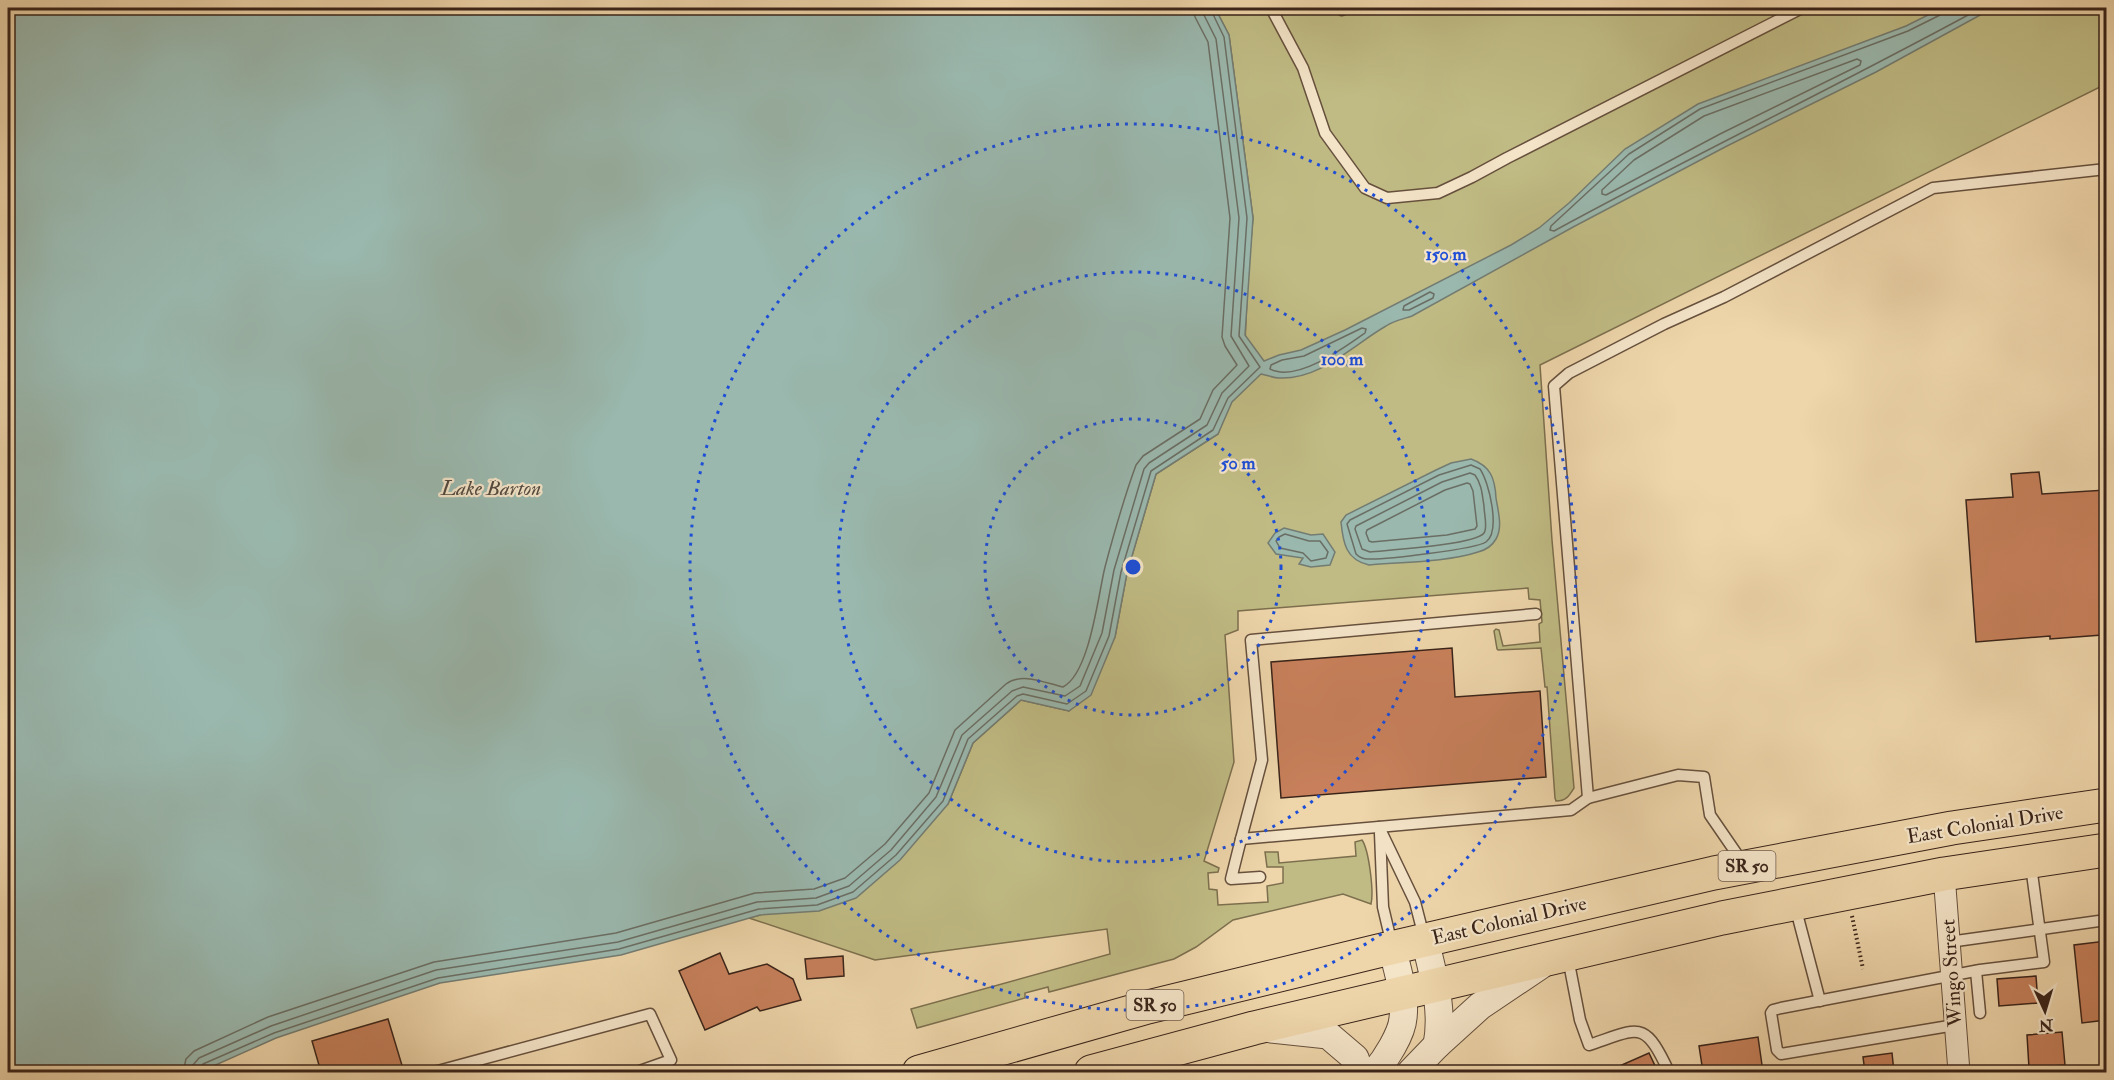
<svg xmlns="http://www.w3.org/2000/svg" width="2114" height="1080" viewBox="0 0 2114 1080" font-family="'IM FELL Double Pica',serif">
  <rect width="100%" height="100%" fill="#eed5aa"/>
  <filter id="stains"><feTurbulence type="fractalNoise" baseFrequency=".00333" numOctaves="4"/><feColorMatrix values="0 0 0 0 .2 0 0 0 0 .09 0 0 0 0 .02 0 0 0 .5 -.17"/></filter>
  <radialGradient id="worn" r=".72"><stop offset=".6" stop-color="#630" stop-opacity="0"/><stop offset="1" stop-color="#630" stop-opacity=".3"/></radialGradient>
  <!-- green -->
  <path fill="#c0bb84" stroke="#7c6f4e" stroke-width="1.5" d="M1215,8H2106V84L1540,365L1552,540L1574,788C1569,796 1566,801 1556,801L1555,798L1547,687H1545L1541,648L1498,650L1497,649L1494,631L1496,629L1499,630L1503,646L1540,642L1539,624L1542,622L1540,600L1529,599L1528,588L1238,611V630L1225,635L1234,762L1204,861L1219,868L1218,872L1208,873L1209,889L1217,890L1218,905L1268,902L1267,886L1283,883V867H1267L1265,852H1278L1279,863L1356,856L1355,842L1362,840C1369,850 1374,892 1371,904L1343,894L1233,920L1196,947L1174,959L1049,992L1048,987L1025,993V998L917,1028L911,1009L1110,954L1107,929L875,960L749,918L760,915L948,804L973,743L1021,700L1069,711L1115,637L1127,573L1156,474L1218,434L1244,366L1248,273L1253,218L1229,35Z"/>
  <!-- water -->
  <g fill="#9ab8ae" stroke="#737c72" stroke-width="1.5">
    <path d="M8,8H1215L1229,35L1253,218L1245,335L1264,361L1279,355L1301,350L1345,330L1511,245L1539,228L1569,203L1625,149L1698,104L1906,26L1942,8H1993L1876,72L1727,146L1575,226L1412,316C1403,319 1393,321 1386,326C1353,345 1320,380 1279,378C1273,378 1267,375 1261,374L1232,402L1218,434L1156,474L1127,573L1115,637L1091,695L1069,711L1021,700L973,743L948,804L900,860L856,898L819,911L760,915L621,955L440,983L276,1038L200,1072H8Z"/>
    <path d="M1471,459C1491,466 1495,479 1496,498C1498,511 1503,527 1496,539C1492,546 1486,550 1478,552C1448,562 1401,562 1369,565C1346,560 1343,543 1341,522L1346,515L1436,470L1451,463Z"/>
    <polygon points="1284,528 1311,535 1323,534 1335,552 1330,565 1311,567 1299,564 1303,558 1276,554 1268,543 1275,533"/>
  </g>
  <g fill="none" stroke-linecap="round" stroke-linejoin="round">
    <!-- shore -->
    <g stroke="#6a6e64" stroke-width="1.5">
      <path d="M1943,8L1940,15L1908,31L1700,109L1629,154L1551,226L1550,230L1554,231C1695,154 1840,85 1981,8"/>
      <polygon points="1857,59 1861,61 1860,65 1720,134 1606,195 1602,194 1602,190 1634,160 1704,116"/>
      <polygon points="1430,292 1434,294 1433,298 1409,310 1403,310 1404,306"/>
      <path d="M1362,328L1366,329L1365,333C1344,348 1296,383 1270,369L1271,365L1282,360L1304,356Z"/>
      <path d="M1471,465L1480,469C1489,482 1501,531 1486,542C1476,549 1383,560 1368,559C1363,559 1359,557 1356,554L1347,524L1350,520L1439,475Z"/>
      <path d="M1470,473L1475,475C1482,485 1482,494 1484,506C1484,514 1488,527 1484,533C1475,545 1388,550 1370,552L1362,549L1355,529L1356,526L1442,482Z"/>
      <polygon points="1467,483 1470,484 1473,491 1477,526 1475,529 1447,535 1372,542 1369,541 1366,533 1367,530 1445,490"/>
      <polygon points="1285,534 1309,541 1320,541 1328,552 1326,558 1311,561 1303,553 1280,548 1276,541 1279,537"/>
      <path d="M183,1072L186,1059L194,1051L268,1017L434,962L616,933L755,893L814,889L845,878L885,844L929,793L955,730L1006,684C1022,672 1045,683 1063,687C1090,673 1098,595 1105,567C1114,533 1124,498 1136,465L1143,456L1200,419L1213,390L1237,365L1225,346L1222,337L1230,218L1208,42L1195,17L1194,8"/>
      <polyline points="192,1072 193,1065 199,1058 271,1026 436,970 618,942 757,902 816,898 849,886 891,850 936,797 962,735 1012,691 1023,687 1065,696 1080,686 1102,633 1114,570 1144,469 1149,463 1207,425 1222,393 1249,366 1231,336 1239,218 1216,39 1204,15 1203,8"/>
      <polyline points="199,1072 200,1068 203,1064 274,1033 438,978 619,949 759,909 817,905 853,892 896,855 943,801 968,739 1017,696 1023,694 1067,704 1086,691 1109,636 1121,572 1151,471 1213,430 1228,398 1260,367 1239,336 1247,218 1224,37 1210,8"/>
    </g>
  </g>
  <!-- building -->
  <g fill="#c7805b" stroke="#392319" stroke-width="1.5">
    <polygon points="2039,472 2042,494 2106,490 2106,632 2103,633 2102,635 2050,639 2050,636 1976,642 1966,500 2013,497 2011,474"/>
    <polygon points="1452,648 1455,697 1540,691 1546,777 1281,798 1271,662"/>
    <polygon points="2106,941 2106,1020 2082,1023 2074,945"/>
    <polygon points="720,953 729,974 767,964 793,979 801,1000 760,1011 757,1007 705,1030 679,971"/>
    <polygon points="843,956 844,976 807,979 805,959"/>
    <polygon points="2036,976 2038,1003 1999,1006 1997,979"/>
    <polygon points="388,1019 404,1072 321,1072 312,1041"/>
    <polygon points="2062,1032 2065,1065 2029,1068 2027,1035"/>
    <polygon points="1758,1037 1763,1072 1703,1072 1699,1046"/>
    <polygon points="1649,1053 1658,1072 1606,1072"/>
    <polygon points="1892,1053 1894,1072 1865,1072 1863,1057"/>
  </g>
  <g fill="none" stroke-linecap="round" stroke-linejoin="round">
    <defs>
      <g id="service">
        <polyline points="1271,8 1303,68 1325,133 1365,188 1387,198 1438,193 1472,177 1507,158 1802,8"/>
        <polyline points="1342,10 1346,8"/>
        <polyline points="1536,614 1251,640 1262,760 1241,839 1571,810 1588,798 1678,775 1704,777 1710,815 1743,863"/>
        <polyline points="1588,798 1554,386 1569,373 1664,324 1724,297 1933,188 2106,169"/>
        <polyline points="1379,827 1415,902 1424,937"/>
        <polyline points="1380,833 1383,907 1392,945"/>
        <polyline points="1241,839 1231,879 1260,877"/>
        <polyline points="1795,906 1820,1001"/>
        <polyline points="1949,942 2106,920"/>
        <path d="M1568,958L1580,1020L1589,1045C1640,1028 1644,1019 1669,1072"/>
        <polyline points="1976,971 1980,1013"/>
        <polyline points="1955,1025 1781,1054 1777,1050 1771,1013 1773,1010 1781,1008 1980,970 2044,962 2031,866"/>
        <polyline points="434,1072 650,1014 671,1060 637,1072"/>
      </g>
      <polyline id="minor" points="1944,874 1959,1072"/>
      <g id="tertiary">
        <path d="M1425,940C1433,975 1444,1009 1437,1045"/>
        <polyline points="1271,1029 1328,1035 1355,1058 1360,1072"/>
        <path d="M1375,1072C1385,1060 1402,1034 1403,1018C1406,995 1397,969 1392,947"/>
        <polyline points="1411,1072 1437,1045 1480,1006 1541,965"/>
      </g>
      <g id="trunk">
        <polyline points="919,1072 1148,1007 1378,951 1714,873 1952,828 2106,805"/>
        <polyline points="1091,1072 1254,1028 1722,918 1944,874 2106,850"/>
      </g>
    </defs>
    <!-- service casing -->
    <use href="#service" stroke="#66503d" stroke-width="13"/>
    <!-- minor casing -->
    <use href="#minor" stroke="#66503d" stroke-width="23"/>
    <!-- tertiary casing -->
    <use href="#tertiary" stroke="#66503d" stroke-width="29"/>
    <!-- trunk casing -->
    <use href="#trunk" stroke="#392319" stroke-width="35"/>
    <!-- path -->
    <polyline stroke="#392319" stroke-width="4" stroke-dasharray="1.5 3" stroke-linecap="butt" points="1852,916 1863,969"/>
    <!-- service -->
    <use href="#service" stroke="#f4e4c8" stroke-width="10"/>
    <!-- minor -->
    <use href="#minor" stroke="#f4e4c8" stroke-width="21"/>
    <!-- tertiary -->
    <use href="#tertiary" stroke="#f4e4c8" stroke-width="27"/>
    <!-- trunk -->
    <use href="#trunk" stroke="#eed5aa" stroke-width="33"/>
  </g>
  <!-- distance rings -->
  <g fill="none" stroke="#1d4ed8" stroke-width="3" stroke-dasharray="3 6">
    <circle cx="1133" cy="567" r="148"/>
    <circle cx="1133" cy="567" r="295"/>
    <circle cx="1133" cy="567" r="443"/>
  </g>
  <g text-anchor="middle" stroke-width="4.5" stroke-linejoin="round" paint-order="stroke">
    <!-- shield labels -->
    <g fill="#f4e4c8" stroke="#715d4e" stroke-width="1.5">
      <rect x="1718.5" y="851" width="57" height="30" rx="4.5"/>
      <rect x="1126.5" y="990" width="57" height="30" rx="4.5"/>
    </g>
    <g font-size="18" font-weight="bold" fill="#392319">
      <text x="1747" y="872">SR 50</text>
      <text x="1155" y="1011">SR 50</text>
    </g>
    <!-- street labels -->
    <g font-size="20" fill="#392319" stroke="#f4e4c8">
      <text transform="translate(1985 824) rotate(-9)" y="7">East Colonial Drive</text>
      <text transform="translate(1509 920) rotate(-13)" y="7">East Colonial Drive</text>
      <text transform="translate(1951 973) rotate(-94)" y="7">Wingo Street</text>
    </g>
    <!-- water labels -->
    <g font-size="21" font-style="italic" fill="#51483e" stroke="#f4e4c8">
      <text x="491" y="495">Lake Barton</text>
    </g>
  </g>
  <circle cx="1133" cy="567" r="9" fill="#1d4ed8" stroke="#f4e4c8" stroke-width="3"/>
  <g font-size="18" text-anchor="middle" font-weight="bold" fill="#1d4ed8" stroke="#f4e4c8" stroke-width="4.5" stroke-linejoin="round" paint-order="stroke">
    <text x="1446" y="260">150 m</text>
    <text x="1342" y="365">100 m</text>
    <text x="1238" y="469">50 m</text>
  </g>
  <!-- margin -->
  <rect width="2114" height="1080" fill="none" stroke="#eed5aa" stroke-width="30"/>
  <rect x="9" y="9" width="2096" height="1062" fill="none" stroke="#392319" stroke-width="3"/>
  <rect x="15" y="15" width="2084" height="1050" fill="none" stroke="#392319" stroke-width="1.5"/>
  <!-- north arrow -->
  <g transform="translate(2045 1011) rotate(176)" stroke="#f4e4c8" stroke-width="4.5" paint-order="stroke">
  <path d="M0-4.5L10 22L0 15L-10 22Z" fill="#392319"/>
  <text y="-9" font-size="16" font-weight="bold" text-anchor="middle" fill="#392319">N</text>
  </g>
  <rect width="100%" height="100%" filter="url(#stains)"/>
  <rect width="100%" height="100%" fill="url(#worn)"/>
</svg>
